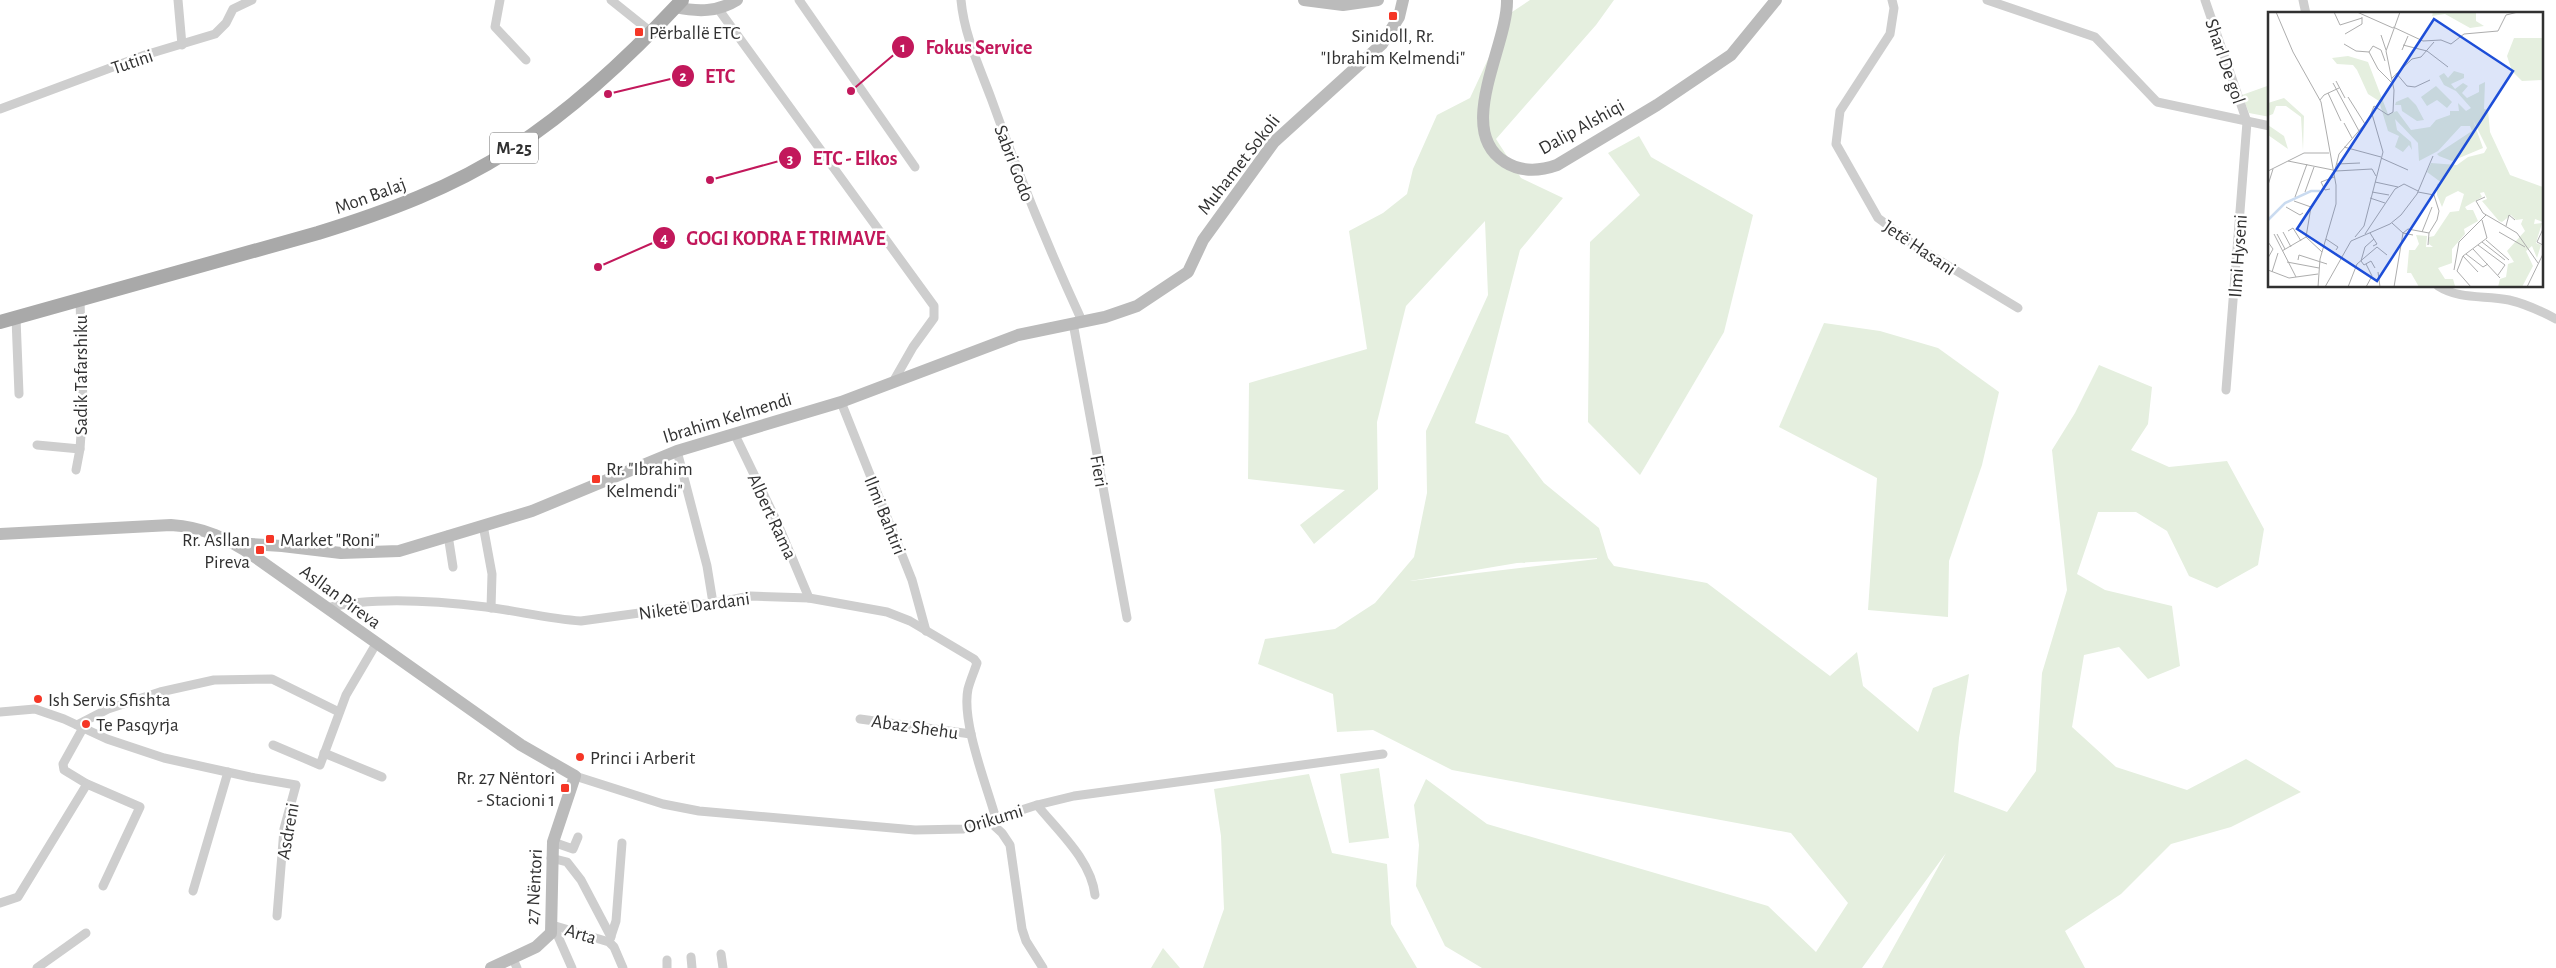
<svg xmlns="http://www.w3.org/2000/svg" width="2556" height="968" viewBox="0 0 2556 968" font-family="'Alegreya Sans',sans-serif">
  <rect width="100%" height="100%" fill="#fff"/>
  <!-- green -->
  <g fill="#e5efdf" fill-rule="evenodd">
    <path d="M1530,0H1614L1596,25L1496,139L1521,178L1563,198L1520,250L1475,423L1508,435L1544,483L1599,528L1608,558L1614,566L1707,583L1830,676L1857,652L1863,686L1918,732L1933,688L1969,674L1959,738L1954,792L2007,812L2036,771L2042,673L2067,590L2052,450L2075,413L2099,365L2152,387L2148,424L2131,450L2169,467L2227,461L2264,529L2258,565L2217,588L2189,576L2167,531L2136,512H2098L2077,574L2105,590L2172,606L2180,666L2148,679L2119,647L2084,655L2072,727L2116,767L2187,790L2246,759L2301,792L2231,827L2171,844L2121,894L2065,931L2085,968H1882L1946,853L1862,968H1482L1445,946L1416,886L1419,845L1414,805L1426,779L1487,824L1768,906L1816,952L1848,903L1791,833L1452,770L1373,730L1337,732L1333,694L1258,664L1265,639L1335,629L1375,603L1414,557L1427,493L1426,431L1488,295L1485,221L1406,306L1377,422L1378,489L1314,544L1300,525L1345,490L1248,479L1249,383L1367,349L1349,231L1383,213L1407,194L1413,169L1437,115L1470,98L1509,14ZM1597,558V559L1410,581L1517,563Z"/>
    <polygon points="2270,85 2270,117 2249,113 2242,95"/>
    <polygon points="1639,136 1651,157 1753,215 1724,332 1640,475 1588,422 1590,242 1640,195 1608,153"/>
    <polygon points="1824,323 1880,331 1938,348 1999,392 1982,465 1949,561 1948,617 1868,610 1877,478 1779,427"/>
    <polygon points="1379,768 1389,838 1349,843 1340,774"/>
    <polygon points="1309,774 1332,853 1387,864 1391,924 1417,968 1203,968 1224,909 1221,836 1214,789"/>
    <polygon points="1163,948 1180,968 1151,968"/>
  </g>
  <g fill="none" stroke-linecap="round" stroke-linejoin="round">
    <!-- street -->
    <g stroke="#cecece" stroke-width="9">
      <polyline points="178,0 182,45"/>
      <polyline points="500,0 495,27 526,60"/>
      <polyline points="611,0 651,32"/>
      <polyline points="799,0 915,167"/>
      <path d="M961,0C964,34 979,66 991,98C1018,174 1048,247 1082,321"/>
      <polyline points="1892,0 1894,8 1890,34 1840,111 1836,144 1878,218 1917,247 2018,308"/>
      <polyline points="1987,0 2095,37 2157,102 2270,126"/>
      <polyline points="2205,0 2247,122 2226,390"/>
      <polyline points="2303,0 2306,14"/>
      <polyline points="719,10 934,306 934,318 913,347 893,382"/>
      <polyline points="0,109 145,55 215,34 226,23 233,9 252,0"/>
      <path d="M2438,286C2460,300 2484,295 2509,300C2526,304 2541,311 2556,319"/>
      <polyline points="16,318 19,394"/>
      <polyline points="1073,323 1127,618"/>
      <polyline points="841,402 912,580 926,631"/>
      <polyline points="735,435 777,522 809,598"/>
      <polyline points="37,445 80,449 83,405 80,300"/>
      <polyline points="677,451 707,566 713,603"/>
      <polyline points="76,470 80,449"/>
      <polyline points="483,525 492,574 491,608"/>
      <polyline points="448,535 453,567"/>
      <path d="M327,608C374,596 437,601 486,607C518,611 549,619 581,621L720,602L750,596L809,598L887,612L910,621L974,659L977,663C974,672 970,681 968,689C961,722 987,786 996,819"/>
      <polyline points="0,712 35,709 64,719 107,739 164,758 250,777 296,785 284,829 277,916"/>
      <polyline points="860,719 971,734"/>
      <polyline points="77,725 108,709 160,692 214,680 272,679 339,712"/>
      <polyline points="83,728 63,764 64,770 87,784 140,807 103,886"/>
      <polyline points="273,745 320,765 346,695 376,644"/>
      <polyline points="324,753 382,777"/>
      <polyline points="575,776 663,804 699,811 915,830 963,829 1037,805 1074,796 1383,754"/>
      <path d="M1037,805C1059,832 1091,860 1095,895"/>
      <polyline points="990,822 1002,833 1010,845 1022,929 1026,941 1043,968"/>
      <polyline points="553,842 573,849 578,837"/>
      <polyline points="551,858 567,862 581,880 611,937"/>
      <polyline points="193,891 228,772"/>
      <polyline points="0,903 18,897 87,784"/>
      <polyline points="552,925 609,942 614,947 623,968"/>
      <polyline points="553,925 572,968"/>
      <polyline points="610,939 616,921 622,843"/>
      <polyline points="721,954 723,968"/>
      <polyline points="691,957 692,968"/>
      <polyline points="513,959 517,968"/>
      <polyline points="667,960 667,968"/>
      <polyline points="37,968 86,933"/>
    </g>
    <!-- secondary -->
    <g stroke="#bbb" stroke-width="12">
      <polyline points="1304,0 1343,5 1378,0"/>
      <path d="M1507,0C1508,45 1454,131 1505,162C1521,172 1540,171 1557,165L1657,105L1731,55L1776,0"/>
      <path d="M675,7C698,12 718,12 737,0"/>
      <path d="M0,534L171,525C203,527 229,539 255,557L521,745L575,776L553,842L551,933L536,947L491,968"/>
      <polyline points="234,543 282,546 341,553 399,551 532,511 677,451 841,402 1018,335 1105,317 1137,306 1188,272 1203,240 1274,142 1382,44 1399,17 1403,0"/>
    </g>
    <!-- primary -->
    <path stroke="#a9a9a9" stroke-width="14" d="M0,322L318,233C386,212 454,187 513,148C576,107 631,55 682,0"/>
  </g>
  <!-- markers -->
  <g fill="#f53626" stroke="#fff" stroke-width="2">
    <rect x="1388" y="11" width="10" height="10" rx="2.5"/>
    <rect x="634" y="27" width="10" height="10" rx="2.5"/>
    <rect x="591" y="474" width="10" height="10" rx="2.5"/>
    <rect x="265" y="534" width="10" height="10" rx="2.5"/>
    <rect x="255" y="545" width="10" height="10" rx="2.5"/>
    <circle cx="38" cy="699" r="5"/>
    <circle cx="86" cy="724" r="5"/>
    <circle cx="580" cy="757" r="5"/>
    <rect x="560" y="783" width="10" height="10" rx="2.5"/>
  </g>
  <g text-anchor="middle" stroke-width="5" stroke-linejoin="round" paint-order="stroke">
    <!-- shield labels -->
    <rect fill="#fff" stroke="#6f6f6f" stroke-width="1" x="490" y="132.5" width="48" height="31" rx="4"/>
    <g font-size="18" font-weight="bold" fill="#313131">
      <text x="514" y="154">M-25</text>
    </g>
    <!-- poi labels -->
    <g font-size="19" fill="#313131" stroke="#fff" text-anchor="start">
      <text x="649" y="39">Përballë ETC</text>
      <text x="1393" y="42" text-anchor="middle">Sinidoll, Rr.<tspan x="1393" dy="22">"Ibrahim Kelmendi"</tspan></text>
      <text x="606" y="475">Rr. "Ibrahim<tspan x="606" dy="22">Kelmendi"</tspan></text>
      <text x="250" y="546" text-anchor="end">Rr. Asllan<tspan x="250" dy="22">Pireva</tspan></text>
      <text x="280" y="546">Market "Roni"</text>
      <text x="48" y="706">Ish Servis Sfishta</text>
      <text x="96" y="731">Te Pasqyrja</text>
      <text x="590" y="764">Princi i Arberit</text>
      <text x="555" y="784" text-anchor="end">Rr. 27 Nëntori<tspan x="555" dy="22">- Stacioni 1</tspan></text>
    </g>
    <!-- street labels -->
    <g font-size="19" fill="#313131" stroke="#fff">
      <text transform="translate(132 61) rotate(-19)" y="7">Tutini</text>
      <text transform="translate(2226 61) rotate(71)" y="7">Sharl De gol</text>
      <text transform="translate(1581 126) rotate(-29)" y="7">Dalip Alshiqi</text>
      <text transform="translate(1015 163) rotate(69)" y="7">Sabri Godo</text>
      <text transform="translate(1238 164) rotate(-52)" y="7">Muhamet Sokoli</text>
      <text transform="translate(370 195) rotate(-20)" y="7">Mon Balaj</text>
      <text transform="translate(1920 247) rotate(34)" y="7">Jetë Hasani</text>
      <text transform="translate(2237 256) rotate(-86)" y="7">Ilmi Hyseni</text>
      <text transform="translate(80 375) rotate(-90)" y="7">Sadik Tafarshiku</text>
      <text transform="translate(727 417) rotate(-17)" y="7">Ibrahim Kelmendi</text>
      <text transform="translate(1100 471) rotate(80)" y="7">Fieri</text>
      <text transform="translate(886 515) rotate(68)" y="7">Ilmi Bahtiri</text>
      <text transform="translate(773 516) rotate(65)" y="7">Albert Rama</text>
      <text transform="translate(341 596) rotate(36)" y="7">Asllan Pireva</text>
      <text transform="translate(694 605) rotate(-8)" y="7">Niketë Dardani</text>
      <text transform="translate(915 726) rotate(8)" y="7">Abaz Shehu</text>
      <text transform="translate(993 818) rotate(-17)" y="7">Orikumi</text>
      <text transform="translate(287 831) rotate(-80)" y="7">Asdreni</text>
      <text transform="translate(533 887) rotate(-87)" y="7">27 Nëntori</text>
      <text transform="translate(581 933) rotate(17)" y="7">Arta</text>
    </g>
  </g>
  <!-- overview -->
  <g transform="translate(2268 12)">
    <rect width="275" height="275" fill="#fff"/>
    <path d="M165,0H208V9L216,14L202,16L177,2L164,4ZM246,26H275V68L254,69L244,59L239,44ZM80,44L100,50L120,102L129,99L143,118L162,115L168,108L182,103V99H191L190,91L198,99L203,96L188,79L176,73L171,64L176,61L180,66L186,59L196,62V66L183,72L187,77L195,71L200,74L194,81L199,86L211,80V73L217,70L216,97L220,98L222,120L242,163L275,175V210L267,207L266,212L274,211L268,231L273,233L269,246L264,234L258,239L265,254L254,275H230L232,267L238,265L240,252L246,250L239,239L257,219L253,212L255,207L248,208L243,203L234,210L231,209L214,189L219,187L216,180L212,181L214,185L197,195L199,198H205L210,209L196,217L197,222L184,237V251L170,256L177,267H185L187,274L192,275H151L143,261H139L141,238H147L151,232L148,223L159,224L158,235H165L161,232V225L166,224L182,200L191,199L196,182L190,179L178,185L174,195L169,183V172L174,171L159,160L163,151L189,153L200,145L216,141L219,136L205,108L215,136L184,149L171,144L169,142L204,119L202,114H193L170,139L151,149L150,131L127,107L129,118L143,130L144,138L141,133L135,140L127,135L131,124L120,119L111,89L100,82L89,58L85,53L69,52L64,46ZM168,74L184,90L179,96L169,88L159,94L153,85ZM140,85L148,93L156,108L149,109L134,99L133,93H127L128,90ZM16,86L36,104L35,139L33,105L18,94H8L5,102L0,104V91ZM0,113L16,124L20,137L0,123Z" fill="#e5efdf"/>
    <path fill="none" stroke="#cadbf0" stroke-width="2.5" d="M0,208L17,191L43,179H52"/>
    <path fill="none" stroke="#adadad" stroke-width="1" d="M8,0L25,40L53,90L68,173V192L52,247L50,275M66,0L72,13L94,6M89,0L125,16M125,15L155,29L173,28L183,32L196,22L230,19L238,3L250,0M77,22L94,12V5M113,23L118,38M76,32L88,39L101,40M135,33L159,39L180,55M134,38L140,24M117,49L113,38L105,34L101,40L110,57L123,70M128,61L139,74L147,75L162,68M123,67L144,47L153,45L166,30M68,69L77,86M65,71L91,119M60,81L73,109M80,85L97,112M52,88L56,83L71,76M76,111L84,126M76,135L113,145M113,146L140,158M20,149L65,158M69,152L92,151M0,159L36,141H61M68,159L104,157L108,164M66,162L71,142L101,107L106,94L120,103L125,100L126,78L118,39L132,0M107,170L130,175M0,173L5,157M62,177L57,178L53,170L66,165M37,180L46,155M104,180L121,183M150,180L166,183L171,199L169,208L161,221L160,233M27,185L39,152M217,185L208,189L215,201L249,221L270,251M102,186L117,191M26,189L43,195L38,225L54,240M18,195L32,203L35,201M124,211L135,221L145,223M238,214L241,203L247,208M275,217L269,230L275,233M20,219L25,216L33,229M15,220L23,235M154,220L164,195M231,220L257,235M102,221L109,232L105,234M135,221L140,217L161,221M6,222L28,265M9,222L17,237M97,222L127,177L136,172L150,179M87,225L96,214L115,140L104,102M58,227L70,235L68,238M218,228L241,248M0,230L5,237L0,246M214,230L237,248M210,233L237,253L230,263M205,237L232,266M14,239L38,225M198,242L215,255L220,252M195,244L210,260M30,248L31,243L59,252M93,249L97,235L106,227M93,249L96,253L103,249L107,256M19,250L51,256M0,258L21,266L50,262M186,258L191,230L218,203M189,259L195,244L219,226L214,208M189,259L203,275M4,260L10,241M110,260L112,275M57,275L83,229L122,212L133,203L149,182L165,144M80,275L89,252L109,235L119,243M98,275L104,264L98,252M126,275L135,221M259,275L275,242"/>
    <path fill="#1d4ed8" fill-opacity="0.15" stroke="#1d4ed8" stroke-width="2.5" d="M166,7L245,59L109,269L29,217Z"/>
    <rect width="275" height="275" fill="none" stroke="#313131" stroke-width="2.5"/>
  </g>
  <!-- callouts -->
  <path fill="none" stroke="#c2185b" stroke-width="2" d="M851 91L903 47M608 94L683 76M710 180L790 158M598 267L664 238"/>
  <g fill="#c2185b" stroke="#fff" stroke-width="2">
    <circle cx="851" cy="91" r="5"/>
    <circle cx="608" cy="94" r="5"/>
    <circle cx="710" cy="180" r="5"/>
    <circle cx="598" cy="267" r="5"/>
    <circle cx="903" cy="47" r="12"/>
    <circle cx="683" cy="76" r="12"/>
    <circle cx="790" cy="158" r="12"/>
    <circle cx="664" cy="238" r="12"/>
  </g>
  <g font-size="15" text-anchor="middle" font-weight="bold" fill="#fff">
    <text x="903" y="52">1</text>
    <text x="683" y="81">2</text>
    <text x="790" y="164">3</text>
    <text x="664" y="243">4</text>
  </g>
  <g font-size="20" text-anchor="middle" font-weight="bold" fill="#c2185b" stroke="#fff" stroke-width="5" stroke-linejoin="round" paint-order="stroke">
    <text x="979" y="54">Fokus Service</text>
    <text x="720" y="83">ETC</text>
    <text x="855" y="165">ETC - Elkos</text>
    <text x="786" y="245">GOGI KODRA E TRIMAVE</text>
  </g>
</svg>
